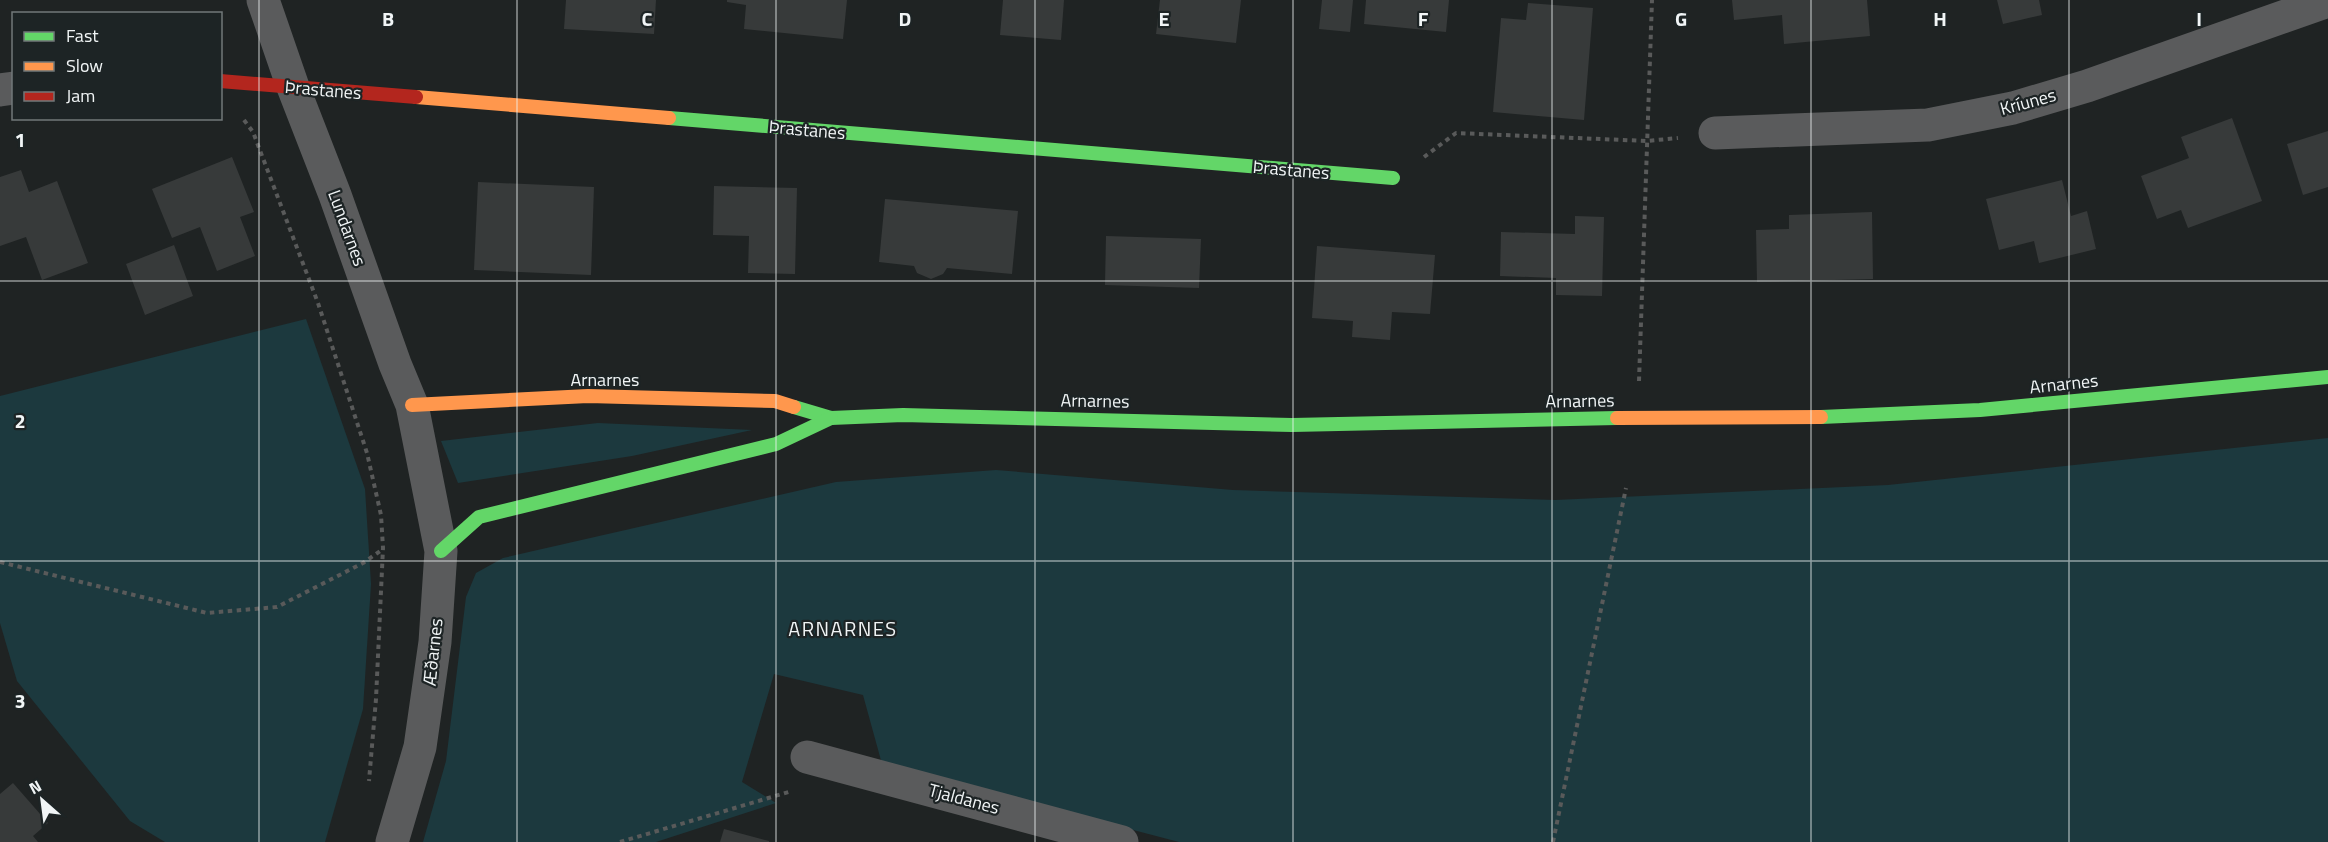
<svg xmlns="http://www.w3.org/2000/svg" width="2328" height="842" viewBox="0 0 2328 842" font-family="'Titillium Web',sans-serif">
  <rect width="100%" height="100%" fill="#1f2323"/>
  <!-- green -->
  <g fill="#1c393e">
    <polygon points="306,319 365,489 371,584 363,709 325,842 165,842 130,821 17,681 0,623 0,396"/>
    <polygon points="598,423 752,430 632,456 458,483 441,441"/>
    <polygon points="2328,438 2328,842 1179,842 882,764 863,695 774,674 742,782 776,803 656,842 423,842 446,761 466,597 476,573 503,558 836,482 996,470 1233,490 1555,500 1888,485"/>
  </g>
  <!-- building -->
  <g fill="#373a3a">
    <polygon points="566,0 656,0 654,34 564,29"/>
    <polygon points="727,0 847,0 843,39 744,29 746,5 727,2"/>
    <polygon points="1003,0 1064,0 1061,40 1000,35"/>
    <polygon points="1160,0 1241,0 1236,43 1156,34"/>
    <polygon points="1322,0 1353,0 1350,32 1319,29"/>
    <polygon points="1366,0 1449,0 1446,32 1364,24"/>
    <polygon points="1732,0 1867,0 1870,36 1784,44 1782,15 1734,20"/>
    <polygon points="1997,0 2039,0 2042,15 2003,24"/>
    <polygon points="1528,3 1593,8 1584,120 1493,112 1501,18 1526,20"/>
    <polygon points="2232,118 2262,201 2188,228 2181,210 2157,219 2141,176 2189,158 2181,137"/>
    <polygon points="2328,131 2328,187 2303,195 2287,144"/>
    <polygon points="232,157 254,212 240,217 255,256 217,271 200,227 172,238 152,189"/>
    <polygon points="21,170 29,192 57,181 88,263 42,280 26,237 0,246 0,177"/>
    <polygon points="2062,180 2071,216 2087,211 2096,249 2039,263 2034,241 1999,250 1986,199"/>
    <polygon points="478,182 594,187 591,275 474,270"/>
    <polygon points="714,186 797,188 795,274 748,273 749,236 713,235"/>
    <polygon points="885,199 1018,211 1012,274 947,268 943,274 931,279 917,273 914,266 879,262"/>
    <polygon points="1872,212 1873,279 1757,282 1756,230 1789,229 1789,215"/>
    <polygon points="1575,216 1604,217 1602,296 1556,295 1556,278 1500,276 1501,232 1575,234"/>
    <polygon points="1106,236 1201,239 1199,288 1105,285"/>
    <polygon points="174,245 193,296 145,315 126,264"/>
    <polygon points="1317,246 1435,255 1430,314 1392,312 1390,340 1352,337 1353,321 1312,318"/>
    <polygon points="13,783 48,823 33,836 38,842 0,842 0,794"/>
    <polygon points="724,829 769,841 769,842 720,842"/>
  </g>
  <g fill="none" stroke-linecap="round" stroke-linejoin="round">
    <!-- path -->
    <g stroke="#595a5a" stroke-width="4" stroke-dasharray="4.5 4.5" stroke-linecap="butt">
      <polyline points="244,120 253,132 318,303 367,453 381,515 383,548 376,699 369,781"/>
      <polyline points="1424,157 1456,133 1647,141 1678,138"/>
      <polyline points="1639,381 1652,0"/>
      <polyline points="0,562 207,613 277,607 363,563 383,549"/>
      <polyline points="620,842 792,791"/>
      <polyline points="1553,842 1626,488"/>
    </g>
    <!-- street -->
    <g stroke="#5a5b5c" stroke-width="33">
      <polyline points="263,0 293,87 335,195 395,364 412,405 441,551 435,642 420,747 392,842"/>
      <polyline points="0,90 14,88"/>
      <polyline points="1715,133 1928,125 2013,108 2087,86 2328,1"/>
      <polyline points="807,757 1122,842"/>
    </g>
    <!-- fast -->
    <g stroke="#63d668" stroke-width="14">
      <polyline points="669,118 1393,178"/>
      <polyline points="794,407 831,418 903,415 1292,425 1617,418"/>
      <polyline points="1821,417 1980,410 2328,377"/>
      <polyline points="441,551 479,517 776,444 831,418"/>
    </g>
    <!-- slow -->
    <g stroke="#ff974d" stroke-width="14">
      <polyline points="416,97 669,118"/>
      <polyline points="412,405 588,396 775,401 794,407"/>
      <polyline points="1617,418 1821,417"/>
    </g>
    <!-- jam -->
    <polyline stroke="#b3261e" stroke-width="14" points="220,81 416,97"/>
  </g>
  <!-- grid -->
  <path fill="none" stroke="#f1f5f6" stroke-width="1.5" stroke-opacity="0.55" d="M259,0V842M517,0V842M776,0V842M1035,0V842M1293,0V842M1552,0V842M1811,0V842M2069,0V842M0,281H2328M0,561H2328"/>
  <g text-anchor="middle" stroke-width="4.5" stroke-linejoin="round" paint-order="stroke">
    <!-- street labels -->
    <g font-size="18" fill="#f1f5f6" stroke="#1d2425">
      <text transform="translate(323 90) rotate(5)" y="6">Þrastanes</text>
      <text transform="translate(2028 102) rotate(-15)" y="6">Kríunes</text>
      <text transform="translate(807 130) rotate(5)" y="6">Þrastanes</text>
      <text transform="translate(1291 170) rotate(5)" y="6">Þrastanes</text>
      <text transform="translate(347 228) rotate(70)" y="6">Lundarnes</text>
      <text x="605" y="386">Arnarnes</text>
      <text transform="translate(2064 384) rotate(-6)" y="6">Arnarnes</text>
      <text transform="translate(1095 401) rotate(1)" y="6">Arnarnes</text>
      <text transform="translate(1580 401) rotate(-1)" y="6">Arnarnes</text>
      <text transform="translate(433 652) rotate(-84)" y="6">Æðarnes</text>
      <text transform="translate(964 799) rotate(15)" y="6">Tjaldanes</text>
    </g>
    <!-- neighbourhood labels -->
    <g font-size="20" letter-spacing="1.5" fill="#f1f5f6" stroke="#1d2425">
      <text x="843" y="636">ARNARNES</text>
    </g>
  </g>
  <g font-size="20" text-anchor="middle" font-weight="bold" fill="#f1f5f6" stroke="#1d2425" stroke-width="4.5" stroke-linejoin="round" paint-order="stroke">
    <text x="388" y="26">B</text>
    <text x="647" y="26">C</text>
    <text x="905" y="26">D</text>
    <text x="1164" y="26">E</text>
    <text x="1423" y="26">F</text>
    <text x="1681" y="26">G</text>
    <text x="1940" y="26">H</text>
    <text x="2199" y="26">I</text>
    <text x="20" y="147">1</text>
    <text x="20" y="428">2</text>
    <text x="20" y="708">3</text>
  </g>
  <!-- legend -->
  <rect x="12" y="12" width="210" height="108" fill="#1d2425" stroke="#727879" stroke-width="1.5"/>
  <rect x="24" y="32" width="30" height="9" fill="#63d668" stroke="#727879" stroke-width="1.5"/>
  <text x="66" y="42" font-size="18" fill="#f1f5f6">Fast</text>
  <rect x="24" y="62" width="30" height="9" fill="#ff974d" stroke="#727879" stroke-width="1.5"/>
  <text x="66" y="72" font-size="18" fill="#f1f5f6">Slow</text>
  <rect x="24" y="92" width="30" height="9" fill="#b3261e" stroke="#727879" stroke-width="1.5"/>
  <text x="66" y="102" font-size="18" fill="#f1f5f6">Jam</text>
  <!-- north arrow -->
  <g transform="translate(42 800) rotate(332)" stroke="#1d2425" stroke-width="4.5" paint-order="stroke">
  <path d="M0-4.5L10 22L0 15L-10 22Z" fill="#f1f5f6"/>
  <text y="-9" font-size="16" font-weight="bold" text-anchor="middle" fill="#f1f5f6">N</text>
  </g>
</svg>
